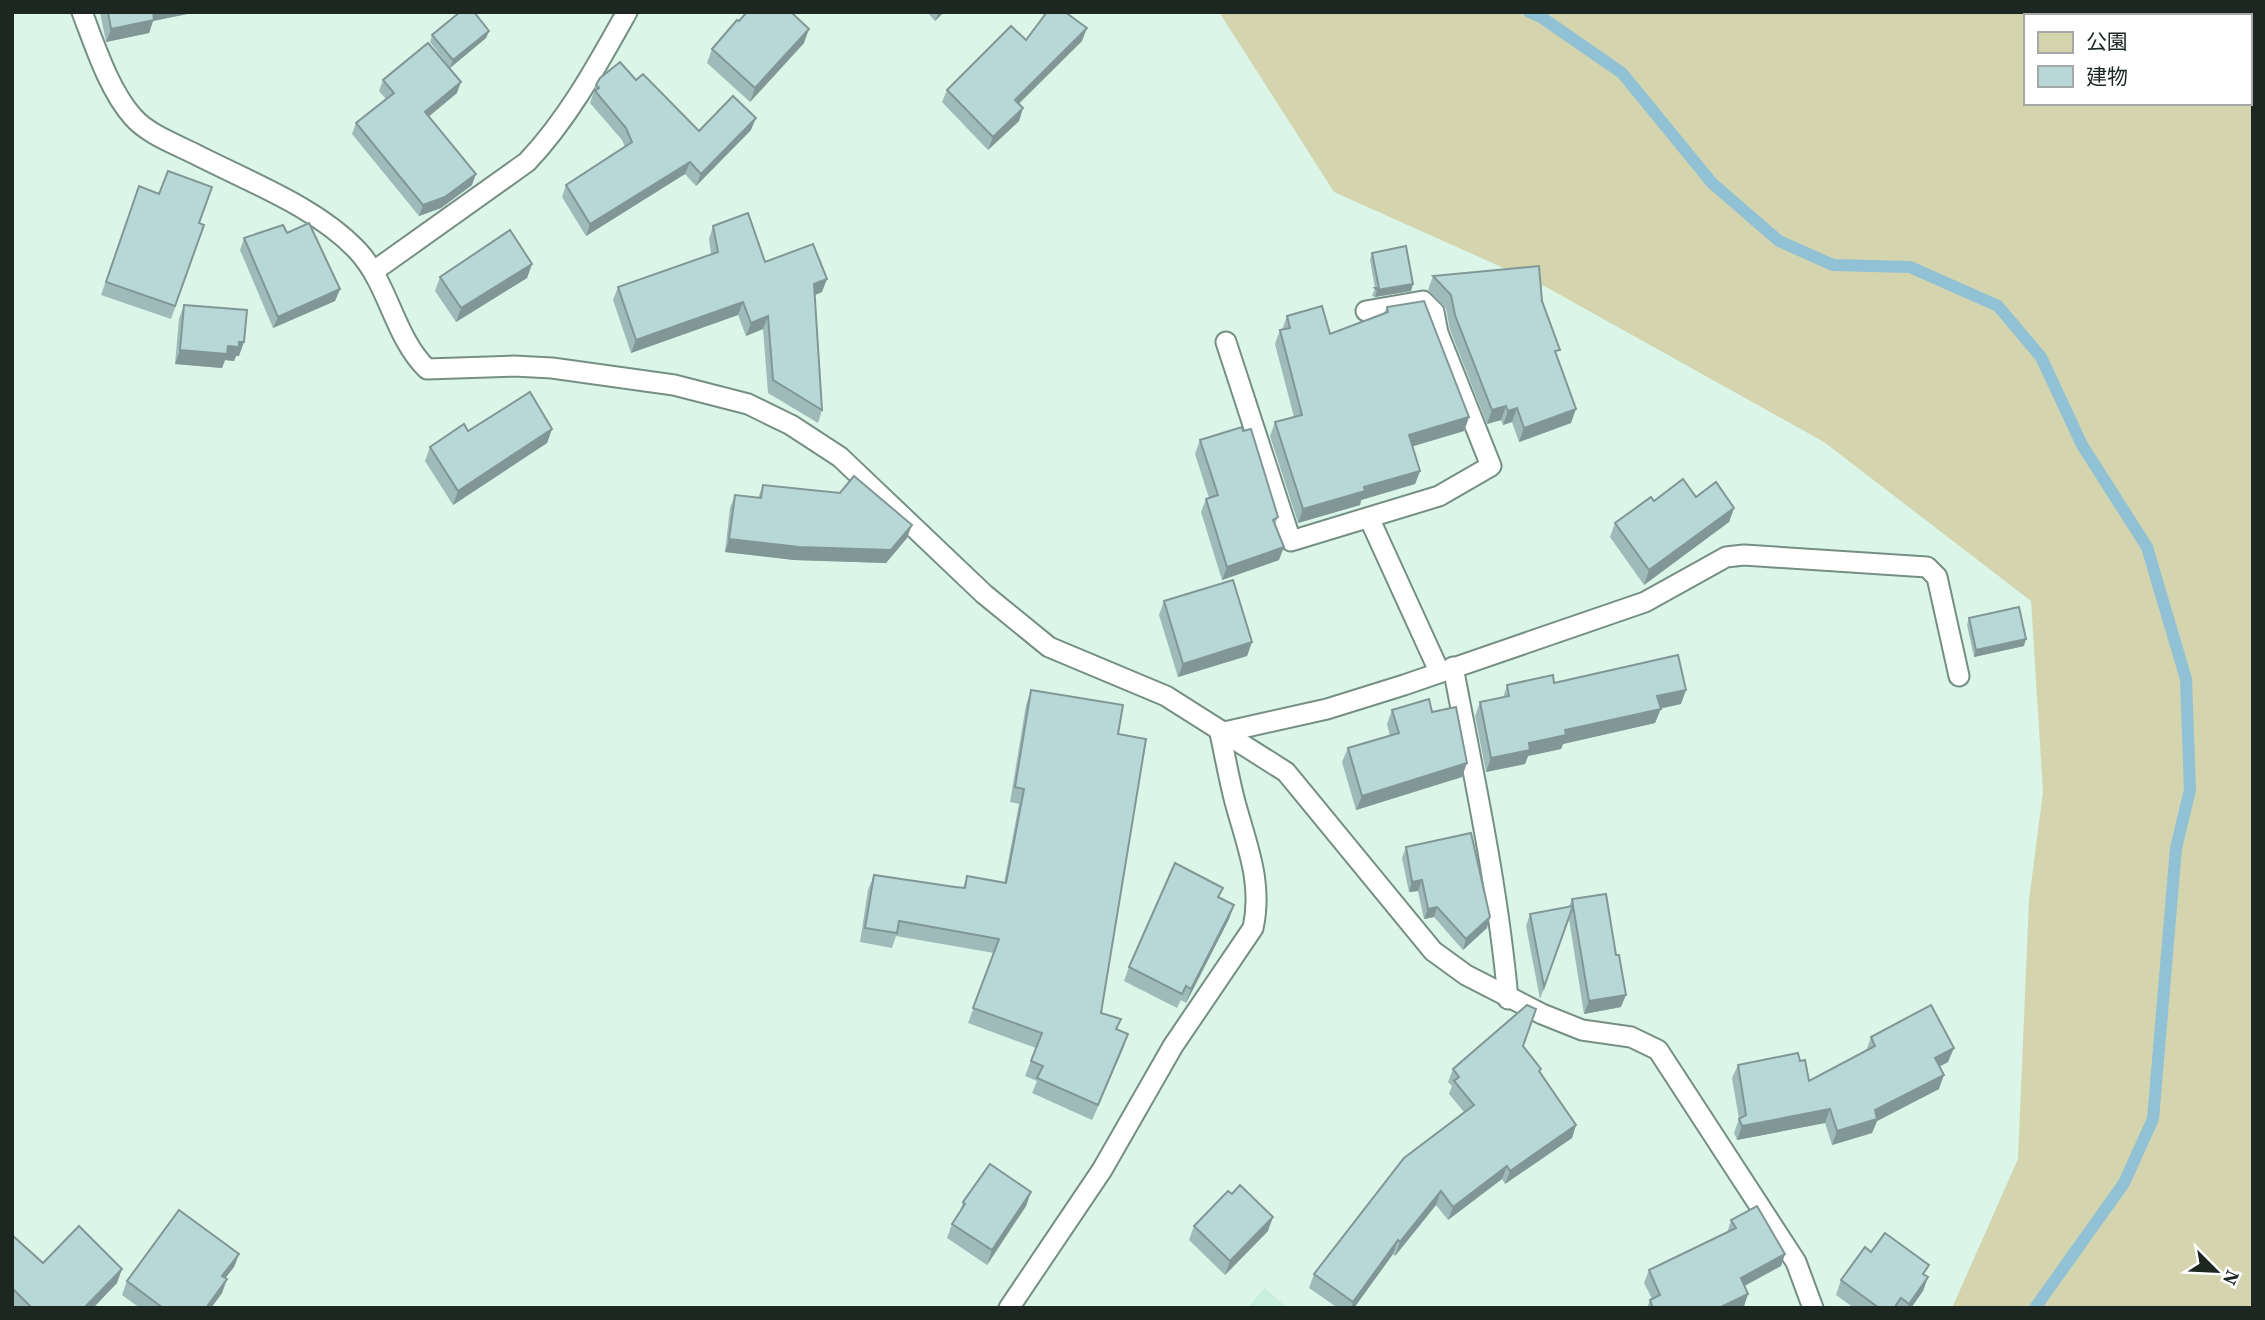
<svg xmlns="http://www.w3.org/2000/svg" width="2265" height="1320" viewBox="0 0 2265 1320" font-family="'Source Serif 4','Noto Sans JP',serif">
  <rect width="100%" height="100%" fill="#dbf6e9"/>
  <!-- built -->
  <polygon fill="#caeedd" points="1265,1288 1287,1308 1247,1308"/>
  <!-- green -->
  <path fill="#d4d4af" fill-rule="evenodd" d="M1219,12H2253V1308H1952L2018,1159L2029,900L2043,792L2031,601L1824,442L1546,287L1334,192ZM2025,16H2249V103H2025Z"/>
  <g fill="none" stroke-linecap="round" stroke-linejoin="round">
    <!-- stream -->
    <polyline stroke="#90c1d5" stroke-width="12" points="1529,12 1541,17 1622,73 1712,183 1779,241 1833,265 1910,267 1998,306 2041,357 2082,445 2147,547 2186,679 2190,790 2176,848 2153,1119 2124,1183 2035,1308"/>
    <defs>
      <g id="lane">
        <path d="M82,12C95,46 109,90 133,117C148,134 173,143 193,153C247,181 315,206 357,250C389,284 394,337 427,369L514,366L552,368L674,385L748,404L791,425L840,457L984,594L1049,647L1166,696L1286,772L1433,951L1466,975L1542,1014L1582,1030L1631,1037L1658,1050L1796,1262L1813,1308"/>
        <path d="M374,271L527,162C568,119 598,64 627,12"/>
        <polyline points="1226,342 1291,541 1439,496 1491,466 1438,333 1434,312 1423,301 1366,311"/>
        <polyline points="1370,520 1439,671"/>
        <path d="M1453,667C1474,777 1498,887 1508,999"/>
        <polyline points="1220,733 1327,709 1404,685 1645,602 1726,557 1744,555 1927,567 1937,577 1959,676"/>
        <path d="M1009,1308L1102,1170L1173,1046L1253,928C1263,883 1247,846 1235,802C1229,779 1225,756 1220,733"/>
      </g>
    </defs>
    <!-- lane casing -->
    <use href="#lane" stroke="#768f84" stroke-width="23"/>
    <!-- lane -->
    <use href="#lane" stroke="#fff" stroke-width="19"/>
  </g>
  <!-- wall -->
  <g fill="#9ebab9">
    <polygon points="100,12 197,12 153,21 149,33 106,42"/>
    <polygon points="927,12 944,12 935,21"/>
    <polygon points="739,21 804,43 750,102 707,63 712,49"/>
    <polygon points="489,31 486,38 450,68 430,42 432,35"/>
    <polygon points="1026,40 1082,41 1019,104 1023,108 1019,121 988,150 942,102 947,90"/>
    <polygon points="383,80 457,93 428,117 472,185 441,208 419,216 352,134 356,123 386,99 379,91"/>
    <polygon points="636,80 699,131 751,130 696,186 685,174 586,236 562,197 566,185 625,147 622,140 590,103 596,85"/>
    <polygon points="139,186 199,223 204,225 171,319 101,295"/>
    <polygon points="713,226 765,262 822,292 815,295 822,410 818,423 768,393 763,329 746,336 738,315 631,353 613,300 618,287 711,254 709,239"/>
    <polygon points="244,238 340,289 335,301 273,328 240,250"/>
    <polygon points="1372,253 1413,284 1411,291 1375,297 1372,296 1375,288 1370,260"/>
    <polygon points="532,264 527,278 456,322 435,291 440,277"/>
    <polygon points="1433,276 1542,301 1557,358 1571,423 1519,442 1512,422 1503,425 1501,420 1487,424 1450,330 1446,309 1428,290"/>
    <polygon points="184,305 239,356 236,356 234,361 225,360 222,368 175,364 179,319"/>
    <polygon points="1387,307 1469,417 1464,431 1412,446 1420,471 1415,484 1361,500 1360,505 1298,523 1270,436 1275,422 1294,417 1275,344 1280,330 1282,330 1287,316 1330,334 1384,313"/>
    <polygon points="552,429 547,443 453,505 425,461 430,447 468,431"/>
    <polygon points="1200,440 1278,517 1275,524 1279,560 1222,580 1201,512 1206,499 1209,498 1195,454"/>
    <polygon points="763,485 907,538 886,563 794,560 725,552 730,508 735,495 758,498"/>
    <polygon points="1696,497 1734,508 1729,522 1644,585 1610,537 1615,523 1654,501"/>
    <polygon points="1164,601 1252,642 1247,656 1178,677 1159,615"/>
    <polygon points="1969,618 2024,646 1974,657 1967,625"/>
    <polygon points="1554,683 1681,704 1660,709 1655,723 1563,744 1561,749 1528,756 1525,764 1486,772 1475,716 1480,702 1503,698 1507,685"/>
    <polygon points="1031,690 1118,734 1101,1013 1117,1029 1128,1034 1092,1120 1032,1093 1037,1081 1025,1076 1036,1048 968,1023 994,953 896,936 892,948 860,942 868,890 874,875 955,887 963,888 967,876 1004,883 1019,804 1010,802 1026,705"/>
    <polygon points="1392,710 1432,712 1462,777 1356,810 1342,762 1348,748 1390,736 1387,724"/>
    <polygon points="1406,847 1487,928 1463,950 1434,917 1424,919 1418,891 1409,892 1402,858"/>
    <polygon points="1220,898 1234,905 1229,919 1186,1003 1181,1000 1177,1008 1124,981 1129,967"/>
    <polygon points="1572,899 1621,1007 1584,1014 1569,919 1540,999 1526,926 1530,914 1569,907"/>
    <polygon points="1871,1037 1948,1062 1939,1067 1939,1089 1877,1121 1872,1133 1832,1145 1825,1123 1737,1140 1734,1133 1739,1119 1732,1078 1738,1065 1800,1061 1809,1081 1866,1051"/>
    <polygon points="1523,1046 1576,1125 1572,1138 1505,1184 1502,1179 1448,1220 1436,1205 1395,1256 1393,1254 1354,1308 1338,1308 1309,1288 1314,1274 1464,1112 1449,1094 1452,1086 1448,1082 1453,1069"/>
    <polygon points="1031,1192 1026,1206 987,1265 947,1238 952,1224 959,1214 963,1202"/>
    <polygon points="1731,1220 1785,1254 1781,1266 1745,1286 1748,1294 1744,1306 1741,1308 1647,1308 1650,1300 1652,1299 1644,1283 1649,1270 1727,1233"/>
    <polygon points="1194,1226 1268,1231 1225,1275 1189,1240"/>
    <polygon points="12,1235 43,1263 117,1283 93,1308 13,1308 12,1307"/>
    <polygon points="1871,1252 1928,1277 1923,1291 1911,1308 1854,1308 1836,1295 1841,1280"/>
    <polygon points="239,1254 234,1267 225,1278 227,1279 222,1293 211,1308 140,1308 122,1295 127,1281"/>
  </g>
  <!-- shaded-wall -->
  <g fill="#819796">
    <polygon points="151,12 197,12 153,21 149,33 106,42 111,29"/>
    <polygon points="939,12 944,12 935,21 938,14"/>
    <polygon points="1087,28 1082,41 1010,112 1015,100"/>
    <polygon points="809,29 804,43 750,102 755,88"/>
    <polygon points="489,31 486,38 450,68 453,60"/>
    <polygon points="461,82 457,93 421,123 425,112"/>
    <polygon points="1023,108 1019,121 988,150 993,137"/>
    <polygon points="756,118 751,130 696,186 701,174"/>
    <polygon points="690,162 685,174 586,236 590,224"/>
    <polygon points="476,174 472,185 441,208 419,216 423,205"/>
    <polygon points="532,264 527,278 456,322 461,308"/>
    <polygon points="827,279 822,292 810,297 814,284"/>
    <polygon points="1413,284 1411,291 1375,297 1377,290"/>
    <polygon points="340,289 335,301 273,328 278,317"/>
    <polygon points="743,302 738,315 631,353 636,340"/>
    <polygon points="768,316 763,329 746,336 751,323"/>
    <polygon points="239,342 244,342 239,356 236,356 234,361 225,360 222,368 175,364 180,350 228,346"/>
    <polygon points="1506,406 1501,420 1487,424 1492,410"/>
    <polygon points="1517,408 1512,422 1503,425 1508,411"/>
    <polygon points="1576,409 1571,423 1519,442 1524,428"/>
    <polygon points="1469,417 1464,431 1404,449 1409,435"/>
    <polygon points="552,429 547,443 453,505 458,491"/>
    <polygon points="1420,471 1415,484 1361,500 1360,505 1298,523 1303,509 1364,487"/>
    <polygon points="1734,508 1729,522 1644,585 1649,570"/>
    <polygon points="912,525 907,538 886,563 794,560 725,552 729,539"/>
    <polygon points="1284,547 1279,560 1222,580 1227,567"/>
    <polygon points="2026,639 2024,646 1974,657 1976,650"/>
    <polygon points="1252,642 1247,656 1178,677 1183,664"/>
    <polygon points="1686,690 1681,704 1652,710 1657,696"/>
    <polygon points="1661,709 1655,723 1563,744 1561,749 1528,756 1525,764 1486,772 1491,758 1529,743 1565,730"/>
    <polygon points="1467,763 1462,777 1356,810 1362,796"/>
    <polygon points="1422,880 1418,891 1409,892 1412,882"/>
    <polygon points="1234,905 1229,919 1186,1003 1191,989"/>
    <polygon points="1437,907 1434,917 1424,919 1428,909"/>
    <polygon points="1490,917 1487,928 1463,950 1466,939"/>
    <polygon points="1626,995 1621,1007 1584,1014 1589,1001"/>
    <polygon points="1128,1034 1123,1049 1092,1120 1098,1105"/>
    <polygon points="1954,1048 1948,1062 1930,1071 1935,1058"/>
    <polygon points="1944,1075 1939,1089 1877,1121 1872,1133 1832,1145 1837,1131"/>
    <polygon points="1830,1109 1825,1123 1737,1140 1742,1126"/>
    <polygon points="1576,1125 1572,1138 1505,1184 1510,1171"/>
    <polygon points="1507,1166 1502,1179 1448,1220 1453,1207"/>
    <polygon points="1441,1191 1436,1205 1395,1256 1400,1242"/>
    <polygon points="1031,1192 1026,1206 987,1265 992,1250"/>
    <polygon points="1273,1217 1268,1231 1225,1275 1230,1261"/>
    <polygon points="1398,1240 1393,1254 1354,1308 1351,1308 1353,1302"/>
    <polygon points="239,1254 234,1267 217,1289 222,1276"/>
    <polygon points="1785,1254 1781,1266 1736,1290 1741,1278"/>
    <polygon points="122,1269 117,1283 93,1308 84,1308"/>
    <polygon points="1928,1277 1923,1291 1911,1308 1908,1308 1909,1304"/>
    <polygon points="227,1279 222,1293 211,1308 206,1308"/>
    <polygon points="1748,1294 1744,1306 1741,1308 1719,1308"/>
  </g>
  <!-- building -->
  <g fill="#b8d8d7" stroke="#819796" stroke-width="2">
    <polygon points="108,12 153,12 154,20 111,29"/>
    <polygon points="460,12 474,12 489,31 453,60 432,35"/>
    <polygon points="747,12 791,12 809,29 755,88 712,49 737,20 739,21"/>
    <polygon points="1047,12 1065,12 1087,28 1015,100 1023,108 993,137 947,90 1011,26 1026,40"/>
    <polygon points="428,43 461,82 425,112 476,174 445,197 423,205 356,123 394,93 383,80"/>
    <polygon points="620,62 636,80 643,74 699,131 733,96 756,118 701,174 690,162 590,224 566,185 632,142 626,128 595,91 599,88 596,85 600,78"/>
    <polygon points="168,171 212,187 199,223 204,225 175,306 106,282 139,186 159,194"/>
    <polygon points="748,213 765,262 813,244 827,279 814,284 822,410 773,380 768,316 751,323 743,302 636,340 618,287 718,252 713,226"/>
    <polygon points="309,223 340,289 278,317 244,238 283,225 287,233"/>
    <polygon points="510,230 532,264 461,308 440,277"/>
    <polygon points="1406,246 1413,284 1377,290 1375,288 1379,288 1372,253"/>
    <polygon points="1539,266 1542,301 1560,350 1555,351 1576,409 1524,428 1517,408 1508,411 1506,406 1492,410 1455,315 1451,295 1433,276"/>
    <polygon points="1424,301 1469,417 1409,435 1420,471 1364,487 1365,491 1303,509 1275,422 1302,415 1280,330 1290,328 1287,316 1322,306 1330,334 1388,312 1387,307"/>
    <polygon points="184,305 247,310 244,342 239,342 239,347 228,346 227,354 180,350"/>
    <polygon points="530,392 552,429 458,491 430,447 464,424 468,431"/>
    <polygon points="1242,427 1243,431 1251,429 1278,517 1273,520 1284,547 1227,567 1206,499 1218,495 1200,440"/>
    <polygon points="854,476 912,525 891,550 799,547 729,539 735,495 761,498 763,485 840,493"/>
    <polygon points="1683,479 1696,497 1716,482 1734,508 1649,570 1615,523 1651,497 1654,501"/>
    <polygon points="1233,580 1252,642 1183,664 1164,601"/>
    <polygon points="2019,607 2026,639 1976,650 1969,618"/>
    <polygon points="1678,655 1686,690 1657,696 1661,709 1565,730 1566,735 1529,743 1530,750 1491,758 1480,702 1509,696 1507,685 1553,675 1554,683"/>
    <polygon points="1031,690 1123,705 1118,734 1146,739 1101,1013 1121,1019 1116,1029 1128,1034 1098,1105 1037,1078 1043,1066 1031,1061 1042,1033 973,1008 999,939 899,921 897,933 865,928 874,875 955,887 965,888 967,876 1006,883 1024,789 1015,787"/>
    <polygon points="1429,699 1432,712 1456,707 1467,763 1362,796 1348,748 1399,733 1392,710"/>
    <polygon points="1471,833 1490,917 1466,939 1437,907 1428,909 1422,880 1412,882 1406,847"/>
    <polygon points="1175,863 1223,888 1218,897 1234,905 1191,989 1186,986 1182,994 1129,967"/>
    <polygon points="1606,894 1616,955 1619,955 1626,995 1589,1001 1573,906 1544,987 1530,914 1573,906 1572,899"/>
    <polygon points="1527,1005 1536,1009 1523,1046 1541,1069 1539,1071 1576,1125 1510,1171 1507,1166 1453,1207 1441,1191 1400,1242 1398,1240 1353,1302 1314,1274 1404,1158 1474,1105 1454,1081 1459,1077 1453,1069"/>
    <polygon points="1931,1005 1954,1048 1935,1058 1944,1075 1875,1110 1877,1119 1837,1131 1830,1109 1742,1126 1739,1119 1746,1115 1738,1065 1798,1053 1800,1061 1805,1060 1809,1081 1875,1046 1871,1037"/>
    <polygon points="990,1164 1031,1192 992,1250 952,1224 965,1204 963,1202"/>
    <polygon points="1240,1185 1273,1217 1230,1261 1194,1226 1228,1191 1232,1194"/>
    <polygon points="1757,1206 1785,1254 1741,1278 1748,1294 1719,1308 1653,1308 1650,1300 1660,1295 1649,1270 1736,1228 1731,1220"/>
    <polygon points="179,1210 239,1254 222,1276 227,1279 206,1308 163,1308 127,1281"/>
    <polygon points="79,1226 122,1269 84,1308 32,1308 13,1289 12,1290 12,1235 43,1263"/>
    <polygon points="1885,1233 1929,1265 1923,1274 1928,1277 1909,1304 1901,1298 1894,1308 1879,1308 1841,1280 1865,1247 1871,1252"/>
  </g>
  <!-- border -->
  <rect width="2265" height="1320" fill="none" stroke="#1c2722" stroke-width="28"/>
  <!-- legend -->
  <rect x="2024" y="14" width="228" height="91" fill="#ffffff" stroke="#a4a9a7" stroke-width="2"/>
  <rect x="2038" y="32" width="35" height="21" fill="#d4d4af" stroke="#a4a9a7" stroke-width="2"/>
  <text x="2086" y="49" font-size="21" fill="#1c2722">公園</text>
  <rect x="2038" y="66" width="35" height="21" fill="#b8d8d7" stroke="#a4a9a7" stroke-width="2"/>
  <text x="2086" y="84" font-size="21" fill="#1c2722">建物</text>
  <!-- north arrow -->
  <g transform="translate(2216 1271) rotate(114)" stroke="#ffffff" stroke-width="5" paint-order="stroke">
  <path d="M0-5L12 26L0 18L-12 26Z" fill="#1c2722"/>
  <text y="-10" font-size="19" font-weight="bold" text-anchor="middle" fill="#1c2722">N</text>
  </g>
</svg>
